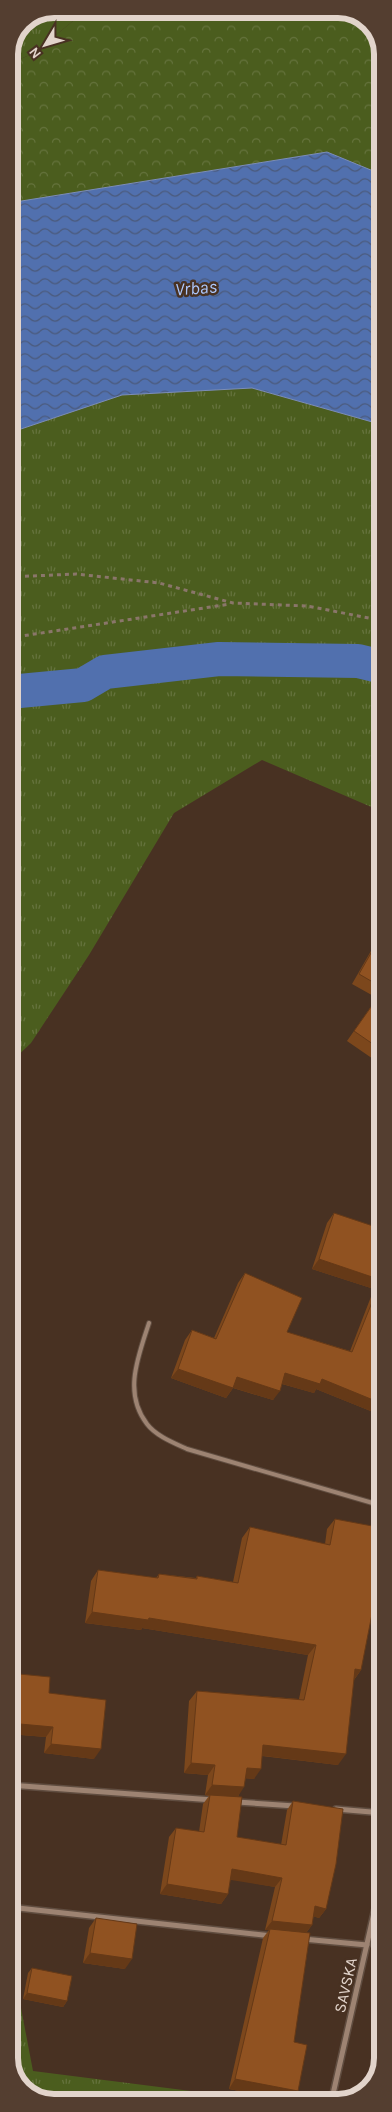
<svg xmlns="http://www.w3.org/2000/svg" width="392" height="2112" viewBox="0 0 392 2112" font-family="Karla,sans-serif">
  <defs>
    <pattern id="grass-tufts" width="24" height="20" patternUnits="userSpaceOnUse" patternTransform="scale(1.25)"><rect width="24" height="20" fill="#4b5d1e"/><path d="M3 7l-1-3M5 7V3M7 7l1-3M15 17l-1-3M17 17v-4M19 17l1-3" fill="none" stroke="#65733d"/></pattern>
    <pattern id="forest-crowns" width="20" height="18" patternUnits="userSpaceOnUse" patternTransform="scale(1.25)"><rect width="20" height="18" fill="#4b5d1e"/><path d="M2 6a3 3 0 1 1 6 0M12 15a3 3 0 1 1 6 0" fill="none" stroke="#65733d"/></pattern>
    <pattern id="water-waves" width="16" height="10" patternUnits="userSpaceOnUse" patternTransform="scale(1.25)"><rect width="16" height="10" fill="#5170ae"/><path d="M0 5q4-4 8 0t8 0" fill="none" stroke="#4b5a7b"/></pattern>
  </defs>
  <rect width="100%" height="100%" fill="#483122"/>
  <!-- grass -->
  <g fill="url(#grass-tufts)">
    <polygon points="53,9 64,9 73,21 34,53 9,64 9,53 22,22"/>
    <polygon points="252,388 383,425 383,812 262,760 174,813 89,955 31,1043 9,1064 9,433 122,395"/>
    <polygon points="9,2007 21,2008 33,2071 286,2103 48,2103 22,2090 9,2065"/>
  </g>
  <!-- forest -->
  <polygon fill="url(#forest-crowns)" points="126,9 344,9 370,22 383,47 383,175 327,152 9,203 9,64 34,53 73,21"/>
  <!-- water -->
  <polygon fill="url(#water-waves)" stroke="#7c8eb7" points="327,152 383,175 383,425 252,388 122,395 9,433 9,203"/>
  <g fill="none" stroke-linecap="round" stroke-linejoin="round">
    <!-- canal -->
    <polyline stroke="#5170ae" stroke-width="34" points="9,692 83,685 105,672 219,659 358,661 383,667"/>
    <defs>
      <path id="lane" d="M149,1323C138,1357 123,1393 147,1424C156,1436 174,1443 187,1449L383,1506"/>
      <g id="street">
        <polyline points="9,1785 213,1800"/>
        <polyline points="237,1802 295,1806"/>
        <polyline points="336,1809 383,1813"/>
        <polyline points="9,1907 272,1936"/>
        <polyline points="303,1939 367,1945"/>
        <polyline points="331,2103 383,1873"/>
      </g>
    </defs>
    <!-- lane casing -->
    <use href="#lane" stroke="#604d40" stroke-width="6"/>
    <!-- street casing -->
    <use href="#street" stroke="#604d40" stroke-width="8"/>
    <!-- path -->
    <g stroke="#8a766a" stroke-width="3" stroke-dasharray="4 4" stroke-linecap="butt">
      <polyline points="9,577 76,574 159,583 233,603 307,606 374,619 383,622"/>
      <polyline points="9,638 230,604"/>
    </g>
    <!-- lane -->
    <use href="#lane" stroke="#9d8372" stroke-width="4"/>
    <!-- street -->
    <use href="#street" stroke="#9d8372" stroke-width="5"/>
  </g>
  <!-- wall -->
  <g fill="#7c471c">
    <polygon points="383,930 383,1052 376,1061 347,1041 377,998 352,984"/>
    <polygon points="334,1213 374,1241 383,1244 383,1416 316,1389 314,1393 282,1384 273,1400 233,1388 226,1398 171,1378 185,1340 192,1330 214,1338 238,1283 245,1273 287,1332 350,1351 374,1289 312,1269 327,1223"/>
    <polygon points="335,1519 361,1670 354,1680 338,1765 262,1756 254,1779 245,1778 238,1797 237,1837 281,1845 287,1810 293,1801 326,1909 319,1918 313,1916 312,1925 306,1933 294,2042 292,2101 229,2089 263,1938 269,1930 265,1930 275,1887 230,1879 228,1894 221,1904 160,1894 169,1837 176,1828 199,1832 203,1804 209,1796 205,1795 208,1775 184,1773 189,1701 197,1691 299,1699 308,1655 142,1628 141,1630 85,1623 91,1581 98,1570 156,1578 159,1574 196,1578 197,1576 233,1582 242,1538 250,1527 325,1544 327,1529"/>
    <polygon points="9,1673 49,1693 94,1759 44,1753 46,1737 9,1734"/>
    <polygon points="96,1918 125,1969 83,1963 89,1928"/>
    <polygon points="32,1968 67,2001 63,2007 23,1999 28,1973"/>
  </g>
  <!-- shaded-wall -->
  <g fill="#653917">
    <polygon points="319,1259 381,1280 374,1289 312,1269"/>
    <polygon points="178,1369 233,1388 226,1398 171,1378"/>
    <polygon points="285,1373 322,1379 383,1404 383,1416 316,1389 314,1393 279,1383"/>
    <polygon points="237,1377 280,1391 273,1400 230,1387"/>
    <polygon points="92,1612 149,1618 316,1645 308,1655 142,1628 141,1630 85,1623"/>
    <polygon points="355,1669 361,1670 353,1681"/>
    <polygon points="9,1723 53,1727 46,1737 9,1734"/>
    <polygon points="51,1744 101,1749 94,1759 44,1753"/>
    <polygon points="263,1745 346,1754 338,1765 256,1755"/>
    <polygon points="191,1763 215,1765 208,1775 184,1773"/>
    <polygon points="247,1768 261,1769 254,1779 239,1778"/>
    <polygon points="212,1785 244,1787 237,1798 205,1795"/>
    <polygon points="9,1869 14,1869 9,1875"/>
    <polygon points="232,1869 282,1878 275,1887 225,1879"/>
    <polygon points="167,1884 228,1894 221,1904 160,1894"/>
    <polygon points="315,1906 326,1909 319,1918 308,1915"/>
    <polygon points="272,1921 312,1925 305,1934 270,1929 269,1930 265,1930"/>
    <polygon points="90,1953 132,1959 125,1969 83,1963"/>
    <polygon points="27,1993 67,2001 63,2007 23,1999"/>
    <polygon points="235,2079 298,2091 292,2101 229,2089"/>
  </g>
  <!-- building -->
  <g fill="#905221" stroke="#653917">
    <polygon points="383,932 383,988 359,974"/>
    <polygon points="383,990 383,1051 354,1031"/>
    <polygon points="334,1213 379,1228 374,1241 383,1244 383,1404 322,1379 320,1384 285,1373 280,1391 237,1377 233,1388 178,1369 192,1330 216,1339 245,1273 302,1298 287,1332 352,1352 381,1280 319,1259"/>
    <polygon points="335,1519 383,1528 383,1548 372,1614 361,1670 355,1669 346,1754 263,1745 261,1769 247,1768 244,1787 212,1785 215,1765 191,1763 197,1691 304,1700 316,1645 149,1618 148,1620 92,1612 98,1570 158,1578 159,1574 197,1579 197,1576 238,1583 250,1527 330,1545"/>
    <polygon points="9,1673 50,1677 49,1693 106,1700 101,1749 51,1744 53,1727 9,1723"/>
    <polygon points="210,1795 242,1797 237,1837 286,1845 293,1801 343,1809 336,1864 326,1909 315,1906 312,1925 272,1921 282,1878 232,1869 228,1894 167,1884 176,1828 204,1832"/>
    <polygon points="9,1809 15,1809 14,1869 9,1869"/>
    <polygon points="96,1918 137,1924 132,1959 90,1953"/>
    <polygon points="270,1929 310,1933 294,2042 307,2045 298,2091 235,2079"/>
    <polygon points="32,1968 72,1976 67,2001 27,1993"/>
  </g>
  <g text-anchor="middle" stroke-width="5" stroke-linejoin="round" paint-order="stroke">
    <!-- street labels -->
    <g font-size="16" fill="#e2d4cb" stroke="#483122">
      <text transform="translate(345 1985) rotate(-77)" y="6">SAVSKA</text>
    </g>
    <!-- water labels -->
    <g font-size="18" font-style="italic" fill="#adc8fd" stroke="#483122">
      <text transform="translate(196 288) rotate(-4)" y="6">Vrbas</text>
    </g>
  </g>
  <!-- crop -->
  <path d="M0 0H392V2112H0ZM54 18H338A36 36 0 0 1 374 54V2058A36 36 0 0 1 338 2094H54A36 36 0 0 1 18 2058V54A36 36 0 0 1 54 18Z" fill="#543e30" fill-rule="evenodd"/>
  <path fill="none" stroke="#e2d4cb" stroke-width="6" d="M54 18H338A36 36 0 0 1 374 54V2058A36 36 0 0 1 338 2094H54A36 36 0 0 1 18 2058V54A36 36 0 0 1 54 18Z"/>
  <!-- north arrow -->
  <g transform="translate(45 45) rotate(232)" stroke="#483122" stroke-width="4" paint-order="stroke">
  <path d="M0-4L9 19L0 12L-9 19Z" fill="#e2d4cb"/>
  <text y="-8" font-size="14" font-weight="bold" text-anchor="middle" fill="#e2d4cb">N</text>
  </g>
</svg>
